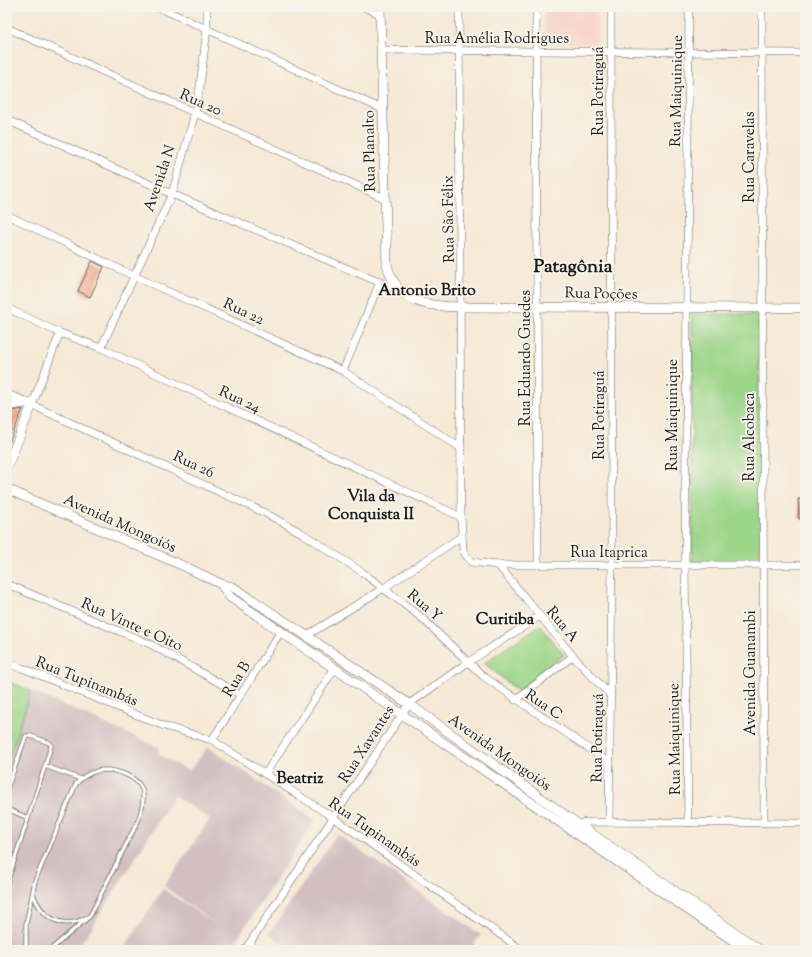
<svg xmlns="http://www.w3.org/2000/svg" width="812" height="957" viewBox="0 0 812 957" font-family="'Sorts Mill Goudy',serif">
  <rect width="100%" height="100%" fill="#f7f3e8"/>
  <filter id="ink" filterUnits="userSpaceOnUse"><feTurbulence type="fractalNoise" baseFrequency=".025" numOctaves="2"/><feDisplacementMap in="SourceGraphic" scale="8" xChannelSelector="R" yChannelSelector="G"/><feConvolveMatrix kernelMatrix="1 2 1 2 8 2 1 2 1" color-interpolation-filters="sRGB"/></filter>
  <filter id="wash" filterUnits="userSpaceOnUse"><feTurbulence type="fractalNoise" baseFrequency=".012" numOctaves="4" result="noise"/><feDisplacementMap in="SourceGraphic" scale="16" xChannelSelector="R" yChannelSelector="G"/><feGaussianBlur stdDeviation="0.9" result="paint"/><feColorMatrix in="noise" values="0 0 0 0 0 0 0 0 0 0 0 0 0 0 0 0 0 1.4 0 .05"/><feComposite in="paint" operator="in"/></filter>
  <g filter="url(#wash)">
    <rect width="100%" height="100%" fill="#f6e9d6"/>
    <!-- built -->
    <rect fill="#f7d1c7" x="545" y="7" width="53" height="36"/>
    <!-- industrial -->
    <g fill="#d2bfc0">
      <polygon points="31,691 160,748 158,754 189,771 208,747 315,820 230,950 123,950 163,889 218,926 164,886 210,819 174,796 89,932 76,950 7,950 7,764"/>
      <polygon points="337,834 481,935 470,950 294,950 269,934"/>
    </g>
    <!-- green -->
    <g fill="#9cd689" stroke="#5c7952">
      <polygon points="692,314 759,314 760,561 692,562"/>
      <polygon points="540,625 564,655 518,691 484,663"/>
      <polygon points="7,681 31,691 7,764"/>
    </g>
    <g id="blocks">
      <!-- building -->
      <g fill="#ec9f7a">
        <polygon points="92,261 104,267 90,297 78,291"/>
        <polygon points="23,409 7,448 7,412"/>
        <polygon points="798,499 805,499 805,519 799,519"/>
      </g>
    </g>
  </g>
  <g filter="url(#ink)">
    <use href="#blocks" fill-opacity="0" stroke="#68645d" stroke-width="1"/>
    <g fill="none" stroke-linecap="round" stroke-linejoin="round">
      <defs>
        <g id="service">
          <polyline points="7,789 26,736 31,736 50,743 51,746 45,766"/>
          <polyline points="7,809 28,818"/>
          <polyline points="7,883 45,766 81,779"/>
          <path d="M33,894C42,918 61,930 86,918"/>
          <path d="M26,950V924L35,881L76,784C82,777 88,773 97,771C112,767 141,776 143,794C144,803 141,811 139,819L90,916L50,950"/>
        </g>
        <g id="minor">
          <polyline points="158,7 382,109"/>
          <polyline points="364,7 380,14"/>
          <polyline points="459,7 461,517 463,551 471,562 498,565 805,565"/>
          <polyline points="536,7 538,565"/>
          <polyline points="762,7 764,822"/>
          <polyline points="7,28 384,198"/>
          <polyline points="381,50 805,53"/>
          <polyline points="7,120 172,194 400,291"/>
          <polyline points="7,215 134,276 343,371 461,448"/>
          <polyline points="7,308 60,333 101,348 461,517"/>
          <polyline points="60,333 32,405 263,512 302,533 362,572 422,618 483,676 610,763"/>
          <polyline points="101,348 172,194 195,113 200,86 207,29 207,7"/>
          <polyline points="343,371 380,282"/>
          <polyline points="498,565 573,656 611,696"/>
          <polyline points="7,584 150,644 241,695"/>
          <polyline points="306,636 384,588 462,536"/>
          <polyline points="7,664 22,668 164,726 212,740 334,818 522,950"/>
          <polyline points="515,700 573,656"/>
          <polyline points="212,740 281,631"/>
          <polyline points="265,774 335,668"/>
          <polyline points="609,822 612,564 611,7"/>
          <polyline points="688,823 685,565 689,7"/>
          <polyline points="577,827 582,823 587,822 805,823"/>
          <polyline points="245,950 409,704 467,663 540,616"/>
        </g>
        <g id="tertiary">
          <path d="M380,7L387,264C396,304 427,306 462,307L805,308"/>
          <polyline points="7,395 32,405 7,467"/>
          <polyline points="7,406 25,403"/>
          <polyline points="7,489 188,568 221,584 233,587 409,704 579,825 760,950"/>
          <polyline points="221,584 230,597 747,950"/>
        </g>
      </defs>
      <!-- service casing -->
      <use href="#service" stroke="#68645d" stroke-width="5"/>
      <!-- minor casing -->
      <use href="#minor" stroke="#68645d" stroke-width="8"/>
      <!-- tertiary casing -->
      <use href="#tertiary" stroke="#68645d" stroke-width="10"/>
      <!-- service -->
      <use href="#service" stroke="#fff" stroke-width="3.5"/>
      <!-- minor -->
      <use href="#minor" stroke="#fff" stroke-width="7"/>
      <!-- tertiary -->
      <use href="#tertiary" stroke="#fff" stroke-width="9"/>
    </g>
  </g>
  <g text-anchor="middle" stroke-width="4" stroke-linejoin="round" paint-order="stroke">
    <!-- street labels -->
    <g font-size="15" fill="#1c1c1c" stroke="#f7f3e8">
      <text x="497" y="43">Rua Amélia Rodrigues</text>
      <text transform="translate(598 91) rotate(-90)" y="5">Rua Potiraguá</text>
      <text transform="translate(676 91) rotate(-89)" y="5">Rua Maiquinique</text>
      <text transform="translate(201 102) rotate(24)" y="5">Rua 20</text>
      <text transform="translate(369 151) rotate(-91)" y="5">Rua Planalto</text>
      <text transform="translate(749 157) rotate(-90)" y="5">Rua Caravelas</text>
      <text transform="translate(159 178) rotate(-71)" y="5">Avenida N</text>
      <text transform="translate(448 219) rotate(-91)" y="5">Rua São Félix</text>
      <text transform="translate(601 293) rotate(1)" y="5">Rua Poções</text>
      <text transform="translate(244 311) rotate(25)" y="5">Rua 22</text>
      <text transform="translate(525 358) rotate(-90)" y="5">Rua Eduardo Guedes</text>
      <text transform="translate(240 399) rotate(25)" y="5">Rua 24</text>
      <text transform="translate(599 415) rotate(-90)" y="5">Rua Potiraguá</text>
      <text transform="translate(672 415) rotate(-90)" y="5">Rua Maiquinique</text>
      <text transform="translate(749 437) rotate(-90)" y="5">Rua Alcobaca</text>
      <text transform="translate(194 464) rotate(25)" y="5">Rua 26</text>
      <text transform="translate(120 523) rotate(24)" y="5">Avenida Mongoiós</text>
      <text x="609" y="557">Rua Itaprica</text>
      <text transform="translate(425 605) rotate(40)" y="5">Rua Y</text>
      <text transform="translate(132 624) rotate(24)" y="5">Rua Vinte e Oito</text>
      <text transform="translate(563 624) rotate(50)" y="5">Rua A</text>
      <text transform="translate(750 673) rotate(-90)" y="5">Avenida Guanambi</text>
      <text transform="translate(236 679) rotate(-58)" y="5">Rua B</text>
      <text transform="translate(87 681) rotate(22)" y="5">Rua Tupinambás</text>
      <text transform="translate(544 704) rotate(34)" y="5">Rua C</text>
      <text transform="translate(597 738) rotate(-89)" y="5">Rua Potiraguá</text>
      <text transform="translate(674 739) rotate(-91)" y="5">Rua Maiquinique</text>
      <text transform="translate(366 744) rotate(-57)" y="5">Rua Xavantes</text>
      <text transform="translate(500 752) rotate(35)" y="5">Avenida Mongoiós</text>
      <text transform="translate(375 832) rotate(35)" y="5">Rua Tupinambás</text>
    </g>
    <!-- neighbourhood labels -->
    <g font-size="16" font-weight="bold" fill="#1c1c1c" stroke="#f7f3e8">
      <text x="427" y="295">Antonio Brito</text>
      <text x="371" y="501">Vila da<tspan x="371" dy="18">Conquista II</tspan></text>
      <text x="505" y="624">Curitiba</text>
      <text x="300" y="783">Beatriz</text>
    </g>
    <!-- district labels -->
    <g font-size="19" font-weight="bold" fill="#1c1c1c" stroke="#f7f3e8">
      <text x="573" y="272">Patagônia</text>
    </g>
  </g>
  <!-- margin -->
  <rect width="812" height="957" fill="none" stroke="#f7f3e8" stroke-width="24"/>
</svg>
